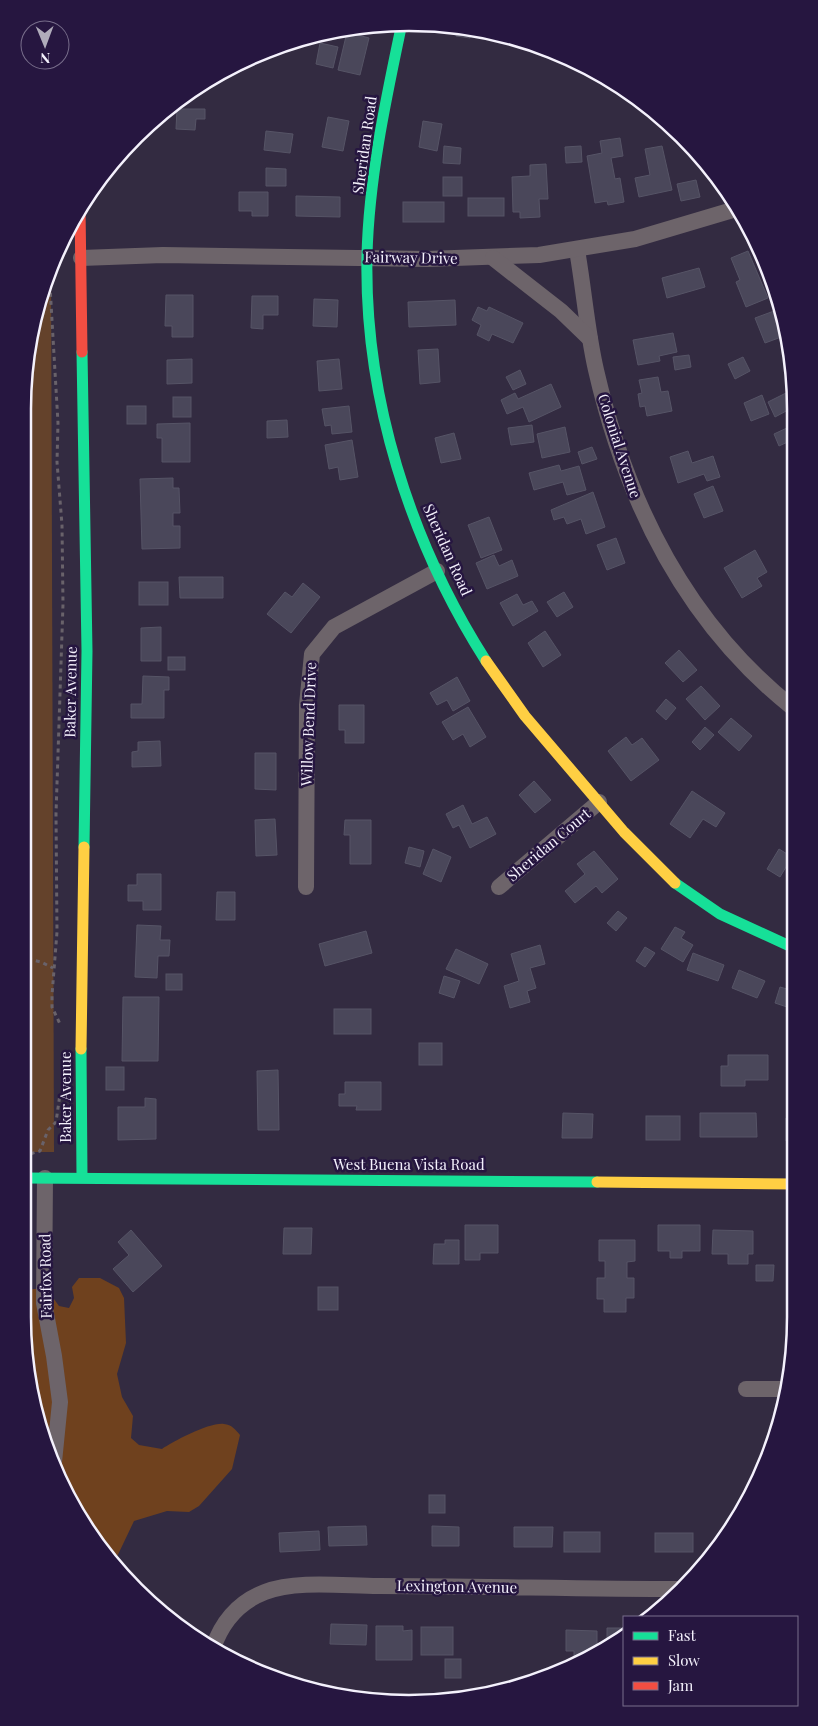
<svg xmlns="http://www.w3.org/2000/svg" width="818" height="1726" viewBox="0 0 818 1726" font-family="'Playfair Display',serif">
  <rect width="100%" height="100%" fill="#332b41"/>
  <!-- green -->
  <polygon fill="#64422b" points="51,265 54,1152 23,1152 23,409 30,333"/>
  <!-- forest -->
  <path fill="#6f411e" d="M79,1278H100L119,1288L124,1298L126,1343L117,1374L122,1397L133,1416L131,1438L139,1445L162,1449C174,1441 210,1422 224,1424C232,1425 235,1429 240,1435L232,1469L199,1506L189,1512L167,1511L134,1521L114,1563L103,1553L43,1442L23,1317V1290L46,1288L59,1306L69,1308L74,1298L72,1287Z"/>
  <!-- building -->
  <g fill="#4a475a" stroke="#565466">
    <polygon points="457,27 471,29 470,38 456,36"/>
    <polygon points="347,32 369,38 360,75 338,70"/>
    <polygon points="320,43 338,47 333,68 316,64"/>
    <polygon points="177,109 205,109 205,119 196,119 195,130 176,129"/>
    <polygon points="328,117 349,121 343,151 322,147"/>
    <polygon points="423,121 442,124 437,151 419,147"/>
    <polygon points="266,131 293,134 290,153 264,150"/>
    <polygon points="620,138 623,156 611,158 615,179 620,178 624,202 608,205 607,201 595,203 587,156 602,153 600,141"/>
    <polygon points="444,146 461,148 460,164 443,163"/>
    <polygon points="581,146 582,162 566,163 565,147"/>
    <polygon points="662,146 672,190 639,197 635,178 650,175 645,149"/>
    <polygon points="546,164 548,199 539,199 540,217 520,218 520,212 513,212 512,177 530,176 530,165"/>
    <polygon points="266,168 286,169 286,186 266,186"/>
    <rect x="443" y="177" width="19" height="19"/>
    <polygon points="696,180 700,197 681,201 677,184"/>
    <polygon points="239,192 268,192 268,216 252,216 252,211 239,211"/>
    <polygon points="296,196 340,197 340,217 296,216"/>
    <rect x="468" y="198" width="36" height="18"/>
    <rect x="403" y="202" width="41" height="20"/>
    <polygon points="748,251 768,298 746,307 736,282 740,280 731,258"/>
    <polygon points="699,268 705,287 667,298 662,278"/>
    <polygon points="166,295 193,295 193,337 172,337 172,326 165,326"/>
    <polygon points="252,296 278,296 278,315 263,315 263,329 251,328"/>
    <polygon points="314,299 338,300 337,327 313,326"/>
    <polygon points="455,300 456,325 409,327 408,302"/>
    <polygon points="478,307 487,311 489,307 523,323 513,343 492,334 489,341 477,335 481,325 472,320"/>
    <polygon points="774,311 784,336 765,343 755,318"/>
    <polygon points="673,333 677,352 659,356 660,361 638,365 633,340"/>
    <polygon points="438,349 440,382 420,384 418,350"/>
    <polygon points="689,355 691,367 675,370 673,357"/>
    <polygon points="743,357 750,371 735,379 728,364"/>
    <polygon points="192,359 192,383 167,384 167,360"/>
    <polygon points="339,359 342,389 319,391 317,361"/>
    <polygon points="520,370 526,384 513,390 506,377"/>
    <polygon points="658,377 661,392 668,391 672,411 647,416 645,406 640,407 638,394 642,393 639,380"/>
    <polygon points="551,384 561,407 529,422 523,407 507,414 501,400 515,393 518,399"/>
    <polygon points="792,390 792,414 790,409 775,417 768,402"/>
    <polygon points="762,395 769,414 751,421 744,403"/>
    <rect x="173" y="397" width="18" height="20"/>
    <rect x="127" y="406" width="19" height="18"/>
    <polygon points="349,406 352,432 332,434 331,425 325,426 322,409"/>
    <polygon points="287,420 288,437 267,438 267,421"/>
    <polygon points="190,423 190,462 162,462 162,438 157,438 157,424"/>
    <polygon points="532,425 534,442 511,445 508,428"/>
    <polygon points="565,427 570,452 542,458 537,434"/>
    <polygon points="789,427 792,440 779,446 774,434"/>
    <polygon points="454,433 461,459 441,463 435,438"/>
    <polygon points="352,440 358,477 340,480 338,467 329,469 325,445"/>
    <polygon points="592,447 597,459 582,464 578,452"/>
    <polygon points="688,451 692,463 713,456 720,477 707,481 704,474 678,483 670,457"/>
    <polygon points="559,465 561,471 579,466 586,490 567,495 563,482 534,490 529,473"/>
    <polygon points="173,478 173,488 179,488 180,513 173,513 173,526 180,526 180,548 142,549 140,479"/>
    <polygon points="713,486 723,511 704,518 694,494"/>
    <polygon points="593,492 605,527 586,534 581,519 567,524 564,517 554,520 551,510"/>
    <polygon points="489,517 502,550 481,558 468,525"/>
    <polygon points="616,538 625,563 607,570 597,545"/>
    <polygon points="755,550 767,572 757,578 762,586 742,598 724,568"/>
    <polygon points="494,555 499,566 512,560 518,576 487,589 476,563"/>
    <polygon points="179,577 223,577 223,598 180,598"/>
    <rect x="139" y="582" width="29" height="23"/>
    <polygon points="303,583 320,597 291,633 267,614 285,592 292,597"/>
    <polygon points="564,592 573,607 557,617 547,602"/>
    <polygon points="517,594 523,605 532,601 538,611 513,626 500,603"/>
    <polygon points="161,627 161,661 141,661 141,628"/>
    <polygon points="545,631 561,655 543,667 528,643"/>
    <polygon points="679,650 697,670 683,682 665,663"/>
    <rect x="168" y="657" width="17" height="13"/>
    <polygon points="143,676 169,677 169,690 164,690 164,718 131,718 131,704 142,704"/>
    <polygon points="457,677 470,701 453,711 447,700 437,705 430,693"/>
    <polygon points="701,686 720,706 705,720 686,699"/>
    <polygon points="666,699 676,708 666,720 656,711"/>
    <polygon points="339,705 364,705 364,743 345,743 345,730 339,730"/>
    <polygon points="468,707 486,737 470,747 463,734 453,740 442,722"/>
    <polygon points="731,718 752,736 739,751 718,732"/>
    <polygon points="705,727 714,735 700,750 692,742"/>
    <polygon points="626,737 632,745 642,738 659,760 631,781 608,751"/>
    <polygon points="160,741 161,766 132,767 132,752 138,751 138,742"/>
    <polygon points="255,753 276,753 276,790 255,789"/>
    <polygon points="534,781 551,800 535,813 519,795"/>
    <polygon points="692,791 725,813 716,827 703,819 690,838 670,824"/>
    <polygon points="463,805 472,824 487,817 496,834 470,848 459,825 453,828 446,814"/>
    <polygon points="275,819 277,855 256,856 255,820"/>
    <polygon points="345,820 371,820 371,864 350,864 350,835 344,835"/>
    <polygon points="409,847 424,851 420,867 405,863"/>
    <polygon points="433,849 451,857 441,882 423,874"/>
    <polygon points="779,849 792,857 780,877 767,869"/>
    <polygon points="594,851 618,879 602,893 596,886 575,903 565,891 585,874 577,864"/>
    <polygon points="137,874 161,874 161,910 143,910 143,901 128,901 128,885 137,885"/>
    <polygon points="217,892 235,892 235,920 216,920"/>
    <polygon points="618,911 627,918 616,931 607,923"/>
    <polygon points="137,925 161,926 160,940 170,940 169,956 158,956 157,978 135,977"/>
    <polygon points="675,927 685,932 681,938 693,945 683,962 661,949"/>
    <polygon points="366,931 372,953 325,966 319,944"/>
    <polygon points="540,945 545,964 530,968 536,988 527,991 530,1002 510,1008 504,986 519,981 511,954"/>
    <polygon points="645,947 655,953 645,967 636,961"/>
    <polygon points="456,949 488,964 479,984 446,969"/>
    <polygon points="693,953 724,965 718,981 687,970"/>
    <polygon points="739,970 765,981 757,998 732,988"/>
    <rect x="166" y="974" width="16" height="16"/>
    <polygon points="444,976 460,981 454,998 439,993"/>
    <polygon points="780,987 794,991 794,999 790,1008 775,1003"/>
    <polygon points="123,997 159,997 158,1061 122,1061"/>
    <rect x="334" y="1009" width="37" height="25"/>
    <rect x="419" y="1043" width="23" height="22"/>
    <polygon points="728,1055 768,1055 768,1080 745,1080 745,1086 721,1086 721,1066 728,1066"/>
    <rect x="106" y="1067" width="18" height="23"/>
    <polygon points="278,1070 279,1130 258,1130 257,1071"/>
    <polygon points="345,1082 381,1082 381,1110 356,1110 357,1106 339,1106 339,1094 345,1094"/>
    <polygon points="145,1098 156,1099 156,1139 118,1140 118,1107 145,1107"/>
    <polygon points="563,1113 593,1114 592,1138 562,1138"/>
    <polygon points="700,1113 756,1113 757,1137 700,1137"/>
    <rect x="646" y="1116" width="34" height="24"/>
    <polygon points="786,1118 795,1118 795,1142 786,1141"/>
    <polygon points="465,1225 498,1225 498,1253 480,1253 480,1260 465,1260"/>
    <polygon points="658,1225 700,1225 700,1251 682,1251 682,1258 670,1258 670,1251 658,1251"/>
    <polygon points="284,1228 312,1228 311,1254 283,1254"/>
    <polygon points="131,1230 162,1266 133,1292 113,1269 129,1255 118,1242"/>
    <polygon points="713,1230 753,1231 753,1254 748,1254 748,1264 728,1264 728,1254 712,1254"/>
    <polygon points="445,1240 459,1240 459,1264 433,1264 434,1244 445,1244"/>
    <polygon points="599,1240 635,1240 635,1261 627,1262 627,1278 634,1278 634,1298 626,1298 626,1312 604,1312 604,1299 597,1299 597,1278 605,1278 605,1261 599,1261"/>
    <polygon points="756,1265 774,1265 773,1281 756,1281"/>
    <rect x="318" y="1287" width="20" height="23"/>
    <rect x="429" y="1495" width="16" height="18"/>
    <polygon points="366,1526 367,1545 329,1546 328,1527"/>
    <polygon points="432,1526 459,1527 459,1546 432,1546"/>
    <polygon points="514,1527 553,1527 552,1547 514,1547"/>
    <polygon points="319,1531 320,1550 280,1552 279,1533"/>
    <rect x="564" y="1532" width="36" height="20"/>
    <rect x="655" y="1533" width="38" height="19"/>
    <polygon points="331,1624 367,1625 366,1645 330,1644"/>
    <polygon points="376,1626 403,1626 403,1631 412,1630 412,1660 376,1660"/>
    <rect x="421" y="1627" width="32" height="28"/>
    <polygon points="607,1628 624,1628 624,1636 607,1647"/>
    <polygon points="566,1630 597,1631 597,1651 583,1651 583,1661 574,1660 574,1651 566,1651"/>
    <rect x="445" y="1659" width="16" height="19"/>
  </g>
  <g fill="none" stroke-linecap="round" stroke-linejoin="round">
    <!-- path -->
    <g stroke="#69626a" stroke-width="3" stroke-dasharray="4 4" stroke-linecap="butt">
      <polyline points="49,269 58,423 57,462 62,525 63,604 56,814 57,932 52,995 52,1007 61,1026"/>
      <polyline points="28,959 41,962 53,968"/>
      <polyline points="23,1156 40,1151 48,1130 56,1122 60,1094"/>
    </g>
    <!-- street -->
    <g stroke="#6d646a" stroke-width="16">
      <path d="M577,250C584,290 587,331 596,370C626,501 686,623 793,708"/>
      <polyline points="81,258 163,255 427,259 539,255 635,239 736,209"/>
      <polyline points="493,258 561,311 590,339"/>
      <polyline points="306,887 307,705 312,654 334,627 437,571"/>
      <polyline points="499,887 599,802"/>
      <polyline points="45,1178 44,1303 54,1356 60,1402 54,1462"/>
      <polyline points="746,1389 788,1389"/>
      <path d="M213,1648C222,1622 239,1602 265,1592C296,1580 344,1586 378,1586C479,1586 580,1589 681,1589"/>
    </g>
    <!-- fast -->
    <g stroke="#16e098" stroke-width="11">
      <path d="M402,23C386,99 369,177 367,255C364,397 410,542 486,661"/>
      <polyline points="82,352 87,651 84,847"/>
      <polyline points="675,883 720,914 794,948"/>
      <polyline points="81,1049 82,1177"/>
      <polyline points="23,1178 597,1182"/>
    </g>
    <!-- slow -->
    <g stroke="#ffcf43" stroke-width="11">
      <polyline points="486,661 525,716 624,832 675,883"/>
      <polyline points="81,1049 84,847"/>
      <polyline points="597,1182 795,1184"/>
    </g>
    <!-- jam -->
    <polyline stroke="#f24e42" stroke-width="11" points="80,208 82,352"/>
  </g>
  <g text-anchor="middle" stroke-width="5" stroke-linejoin="round" paint-order="stroke">
    <!-- street labels -->
    <g font-size="15" fill="#f4f1fc" stroke="#261640">
      <text transform="translate(365 145) rotate(-82)" y="5">Sheridan Road</text>
      <text transform="translate(411 258) rotate(1)" y="5">Fairway Drive</text>
      <text transform="translate(619 446) rotate(72)" y="5">Colonial Avenue</text>
      <text transform="translate(447 550) rotate(66)" y="5">Sheridan Road</text>
      <text transform="translate(71 692) rotate(-89)" y="5">Baker Avenue</text>
      <text transform="translate(309 724) rotate(-88)" y="5">Willow Bend Drive</text>
      <text transform="translate(549 845) rotate(-40)" y="5">Sheridan Court</text>
      <text transform="translate(66 1097) rotate(-90)" y="5">Baker Avenue</text>
      <text x="409" y="1170">West Buena Vista Road</text>
      <text transform="translate(46 1276) rotate(-91)" y="5">Fairfox Road</text>
      <text transform="translate(457 1587) rotate(1)" y="5">Lexington Avenue</text>
    </g>
  </g>
  <!-- crop -->
  <path d="M0 0H818V1726H0ZM409 31H409A378 378 0 0 1 787 409V1317A378 378 0 0 1 409 1695H409A378 378 0 0 1 31 1317V409A378 378 0 0 1 409 31Z" fill="#261640" fill-rule="evenodd"/>
  <path fill="none" stroke="#f4f1fc" stroke-width="2.5" d="M409 31H409A378 378 0 0 1 787 409V1317A378 378 0 0 1 409 1695H409A378 378 0 0 1 31 1317V409A378 378 0 0 1 409 31Z"/>
  <!-- legend -->
  <rect x="623" y="1616" width="175" height="90" fill="#261640" stroke="#786e8b"/>
  <rect x="633" y="1632" width="25" height="8" fill="#16e098" stroke="#786e8b"/>
  <text x="668" y="1641" font-size="15" fill="#f4f1fc">Fast</text>
  <rect x="633" y="1657" width="25" height="8" fill="#ffcf43" stroke="#786e8b"/>
  <text x="668" y="1666" font-size="15" fill="#f4f1fc">Slow</text>
  <rect x="633" y="1682" width="25" height="8" fill="#f24e42" stroke="#786e8b"/>
  <text x="668" y="1691" font-size="15" fill="#f4f1fc">Jam</text>
  <!-- north arrow -->
  <g transform="translate(45 45) rotate(179)"><circle r="24" fill="#261640" stroke="#786e8b"/>
  <path d="M0-4L9 19L0 12L-9 19Z" fill="#b0acbb"/>
  <text y="-8" font-size="14" font-weight="bold" text-anchor="middle" fill="#f4f1fc">N</text>
  </g>
</svg>
